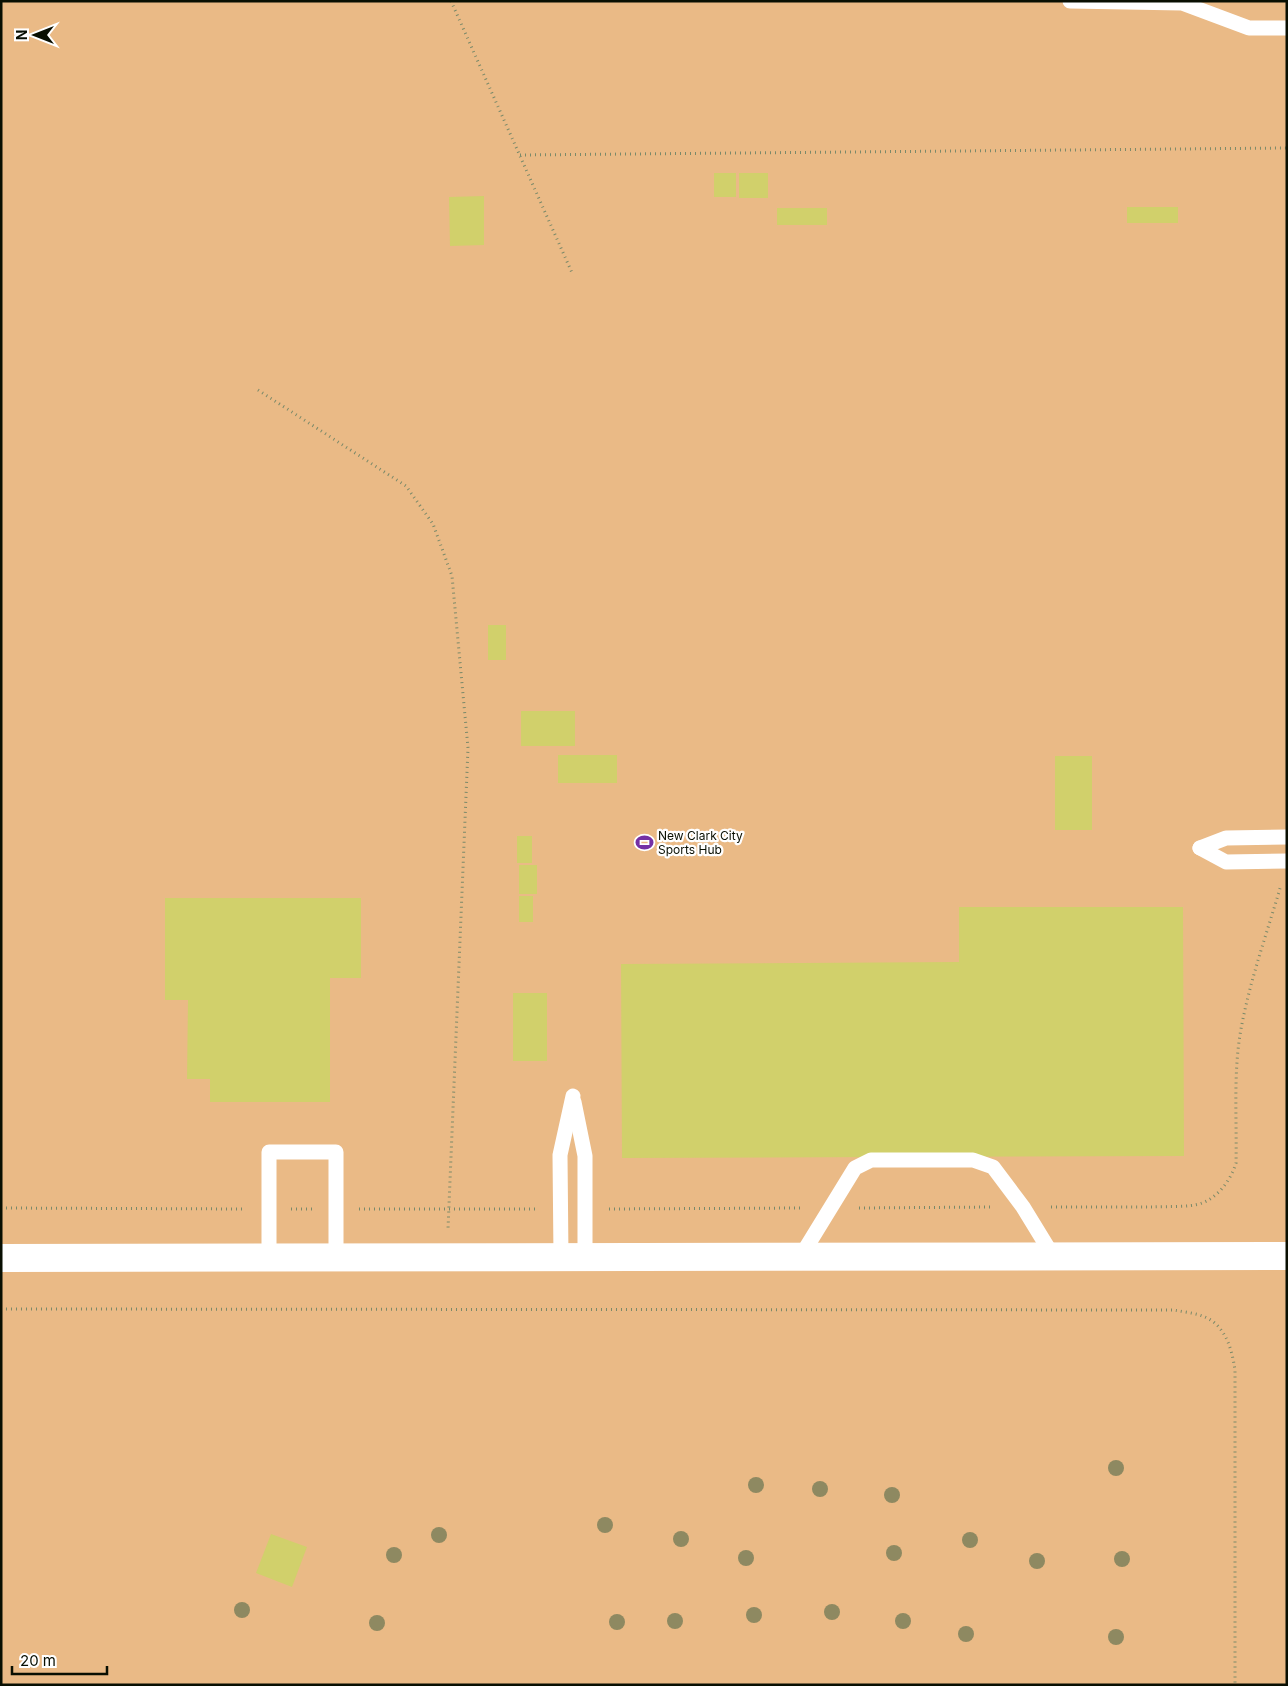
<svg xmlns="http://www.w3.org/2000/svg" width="1288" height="1686" viewBox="0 0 1288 1686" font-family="Inter,sans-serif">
  <rect width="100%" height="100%" fill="#ddf4c3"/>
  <!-- green -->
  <rect fill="#eaba86" x="1" y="1" width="1286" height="1684"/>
  <!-- building -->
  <g fill="#d1d06b">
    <rect x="714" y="173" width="22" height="24"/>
    <rect x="739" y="173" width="29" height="25"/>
    <polygon points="484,196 484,245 450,246 449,197"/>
    <rect x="1127" y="207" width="51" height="16"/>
    <rect x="777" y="208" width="50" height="17"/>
    <rect x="488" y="625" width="18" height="35"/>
    <rect x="521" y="711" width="54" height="35"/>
    <rect x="558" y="755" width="59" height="28"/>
    <rect x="1055" y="756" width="37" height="74"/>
    <rect x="517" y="836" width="15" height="27"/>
    <rect x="519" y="865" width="18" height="29"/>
    <rect x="519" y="896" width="14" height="26"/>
    <polygon points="165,898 361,898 361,978 330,978 330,1102 210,1102 210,1079 187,1079 188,1000 165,1000"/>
    <polygon points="959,907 1183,907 1184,1156 622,1158 621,964 959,962"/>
    <rect x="513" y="993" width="34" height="68"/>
    <polygon points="271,1534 307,1547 292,1587 256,1573"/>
  </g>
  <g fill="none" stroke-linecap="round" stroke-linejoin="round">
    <!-- path -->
    <g stroke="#7a8969" stroke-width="3" stroke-dasharray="1 4" stroke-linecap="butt">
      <polyline points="451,1 573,275"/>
      <polyline points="520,155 1287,148"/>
      <polyline points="258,390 406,486 433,524 452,576 468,748 448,1229"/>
      <path d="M1051,1207C1085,1207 1119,1207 1152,1207C1166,1206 1189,1208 1202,1203C1219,1197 1231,1179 1236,1163C1237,1118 1233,1073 1241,1029C1250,980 1267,933 1281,885"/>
      <polyline points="1,1208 245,1209"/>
      <polyline points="859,1208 993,1207"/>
      <polyline points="291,1209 313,1209"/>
      <polyline points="359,1209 538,1209"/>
      <polyline points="609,1209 803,1208"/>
      <path d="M1,1309L1174,1310C1184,1312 1196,1313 1205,1317C1226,1326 1232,1350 1235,1370V1685"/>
    </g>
    <!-- lane -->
    <g stroke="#fff" stroke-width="15">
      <polyline points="1070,1 1182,3 1249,28 1287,28"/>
      <polyline points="1200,848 1226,862 1287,861"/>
      <polyline points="1200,848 1226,838 1287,837"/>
      <polyline points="574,1102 585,1156 585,1257"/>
      <polyline points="801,1256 855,1168 871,1160 973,1160 993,1167 1023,1207 1053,1256"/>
      <polyline points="269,1257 269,1152 336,1152 336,1257"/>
      <polyline points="561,1257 560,1155 573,1096"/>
    </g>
    <!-- street -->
    <polyline stroke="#fff" stroke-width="28" points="1,1258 1287,1256"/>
  </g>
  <!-- trees -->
  <g fill="#8e8961">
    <circle cx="1116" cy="1468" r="8"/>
    <circle cx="756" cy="1485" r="8"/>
    <circle cx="820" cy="1489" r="8"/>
    <circle cx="892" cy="1495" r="8"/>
    <circle cx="605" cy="1525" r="8"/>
    <circle cx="439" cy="1535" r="8"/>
    <circle cx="681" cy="1539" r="8"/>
    <circle cx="970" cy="1540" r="8"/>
    <circle cx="894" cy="1553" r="8"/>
    <circle cx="394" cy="1555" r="8"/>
    <circle cx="746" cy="1558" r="8"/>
    <circle cx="1122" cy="1559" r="8"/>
    <circle cx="1037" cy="1561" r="8"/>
    <circle cx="242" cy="1610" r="8"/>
    <circle cx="832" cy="1612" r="8"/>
    <circle cx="754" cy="1615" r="8"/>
    <circle cx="675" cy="1621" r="8"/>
    <circle cx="903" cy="1621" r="8"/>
    <circle cx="617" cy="1622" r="8"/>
    <circle cx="377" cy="1623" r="8"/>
    <circle cx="966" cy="1634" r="8"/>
    <circle cx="1116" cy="1637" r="8"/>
  </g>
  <!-- icons -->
  <defs>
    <symbol id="stadium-bare" viewBox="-9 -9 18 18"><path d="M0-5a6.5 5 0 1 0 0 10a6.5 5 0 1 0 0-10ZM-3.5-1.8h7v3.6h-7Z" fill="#7530a4" stroke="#fff" stroke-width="2.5" paint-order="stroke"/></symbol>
  </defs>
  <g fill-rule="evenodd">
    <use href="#stadium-bare" x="632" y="830" width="25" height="25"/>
  </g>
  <g text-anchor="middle" stroke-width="4.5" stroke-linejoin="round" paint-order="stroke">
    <!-- poi labels -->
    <g font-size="12" fill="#090f02" stroke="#fff" text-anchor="start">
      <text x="658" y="840">New Clark City<tspan x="658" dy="14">Sports Hub</tspan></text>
    </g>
  </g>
  <!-- border -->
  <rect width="1288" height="1686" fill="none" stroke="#090f02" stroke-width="5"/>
  <!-- north arrow -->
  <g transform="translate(35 35) rotate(270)" stroke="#ffffff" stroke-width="4" paint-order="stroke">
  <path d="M0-4L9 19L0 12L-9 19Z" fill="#090f02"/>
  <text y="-8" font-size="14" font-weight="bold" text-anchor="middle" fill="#090f02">N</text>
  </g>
  <!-- scale -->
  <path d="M12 1666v8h95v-8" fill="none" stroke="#090f02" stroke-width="2.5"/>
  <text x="20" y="1666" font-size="15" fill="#090f02" stroke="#ffffff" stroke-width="4" paint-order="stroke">20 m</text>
</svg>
